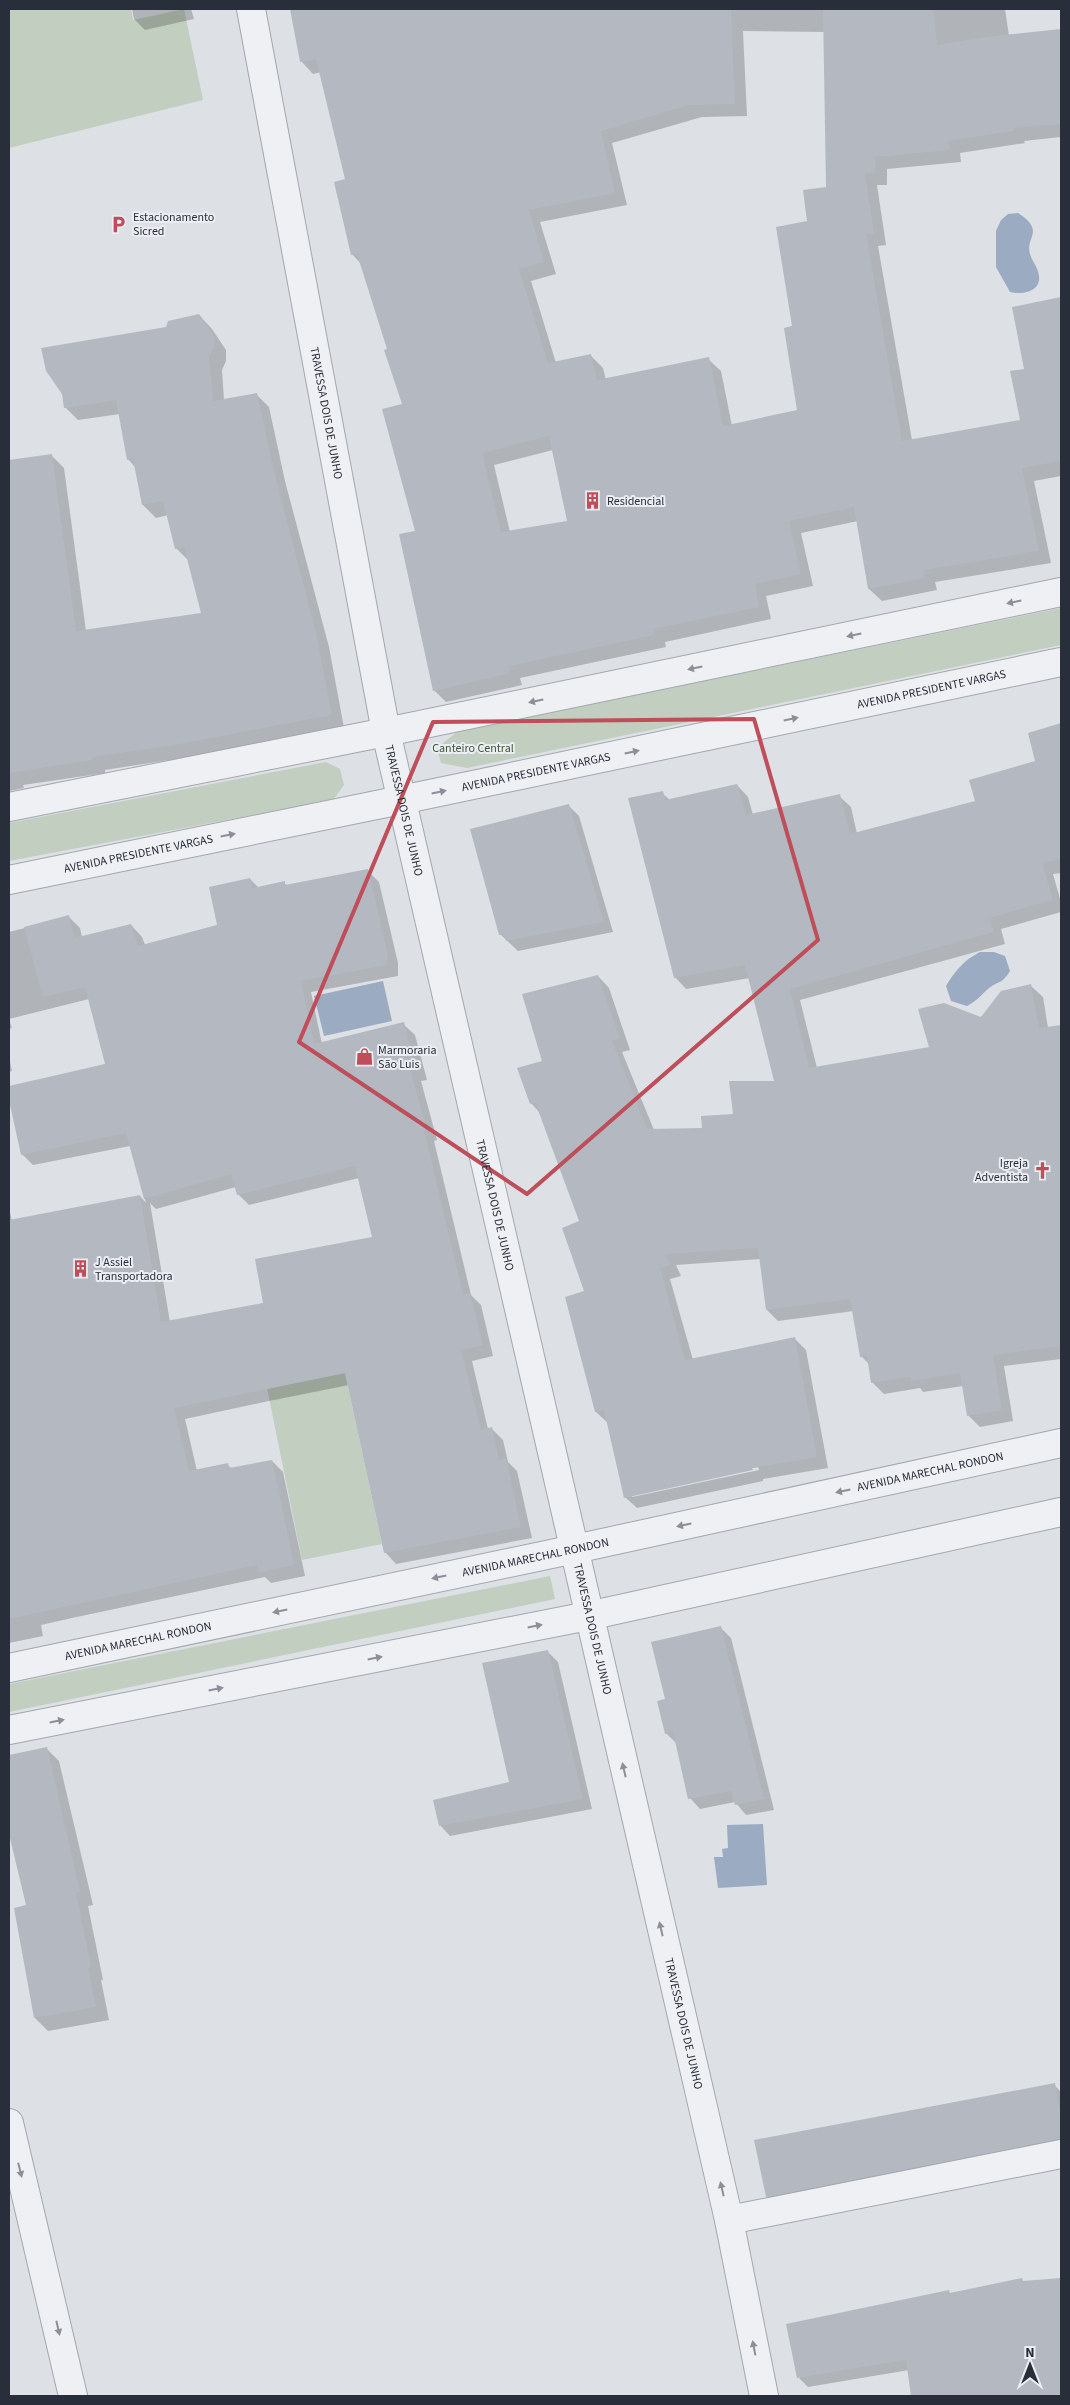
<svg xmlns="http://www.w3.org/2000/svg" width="1070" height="2405" viewBox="0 0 1070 2405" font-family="'Source Sans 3',sans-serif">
  <rect width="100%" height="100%" fill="#dde0e5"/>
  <!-- green -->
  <g fill="#c2cebf">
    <polygon points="9,9 131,9 133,20 184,9 203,100 9,148"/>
    <polygon points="1061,608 1061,645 467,768 441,763 437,748 458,731"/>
    <polygon points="326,762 340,769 344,785 333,800 9,861 9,823"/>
    <polygon points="345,1373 382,1544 302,1560 267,1388"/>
    <polygon points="550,1576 555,1599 9,1712 9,1684"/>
  </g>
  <!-- water -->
  <g fill="#9bacc2">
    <path d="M1018,213C1046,231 1025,237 1030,254C1032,261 1038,267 1039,276C1041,292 1021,295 1010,292L996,267V231L1001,220L1008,214Z"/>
    <path d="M980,952H994L1005,956L1010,971C1001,985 1000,980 989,988C981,995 977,1001 967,1006L951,1001L946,986C955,971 964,960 980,952Z"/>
    <polygon points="383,981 392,1021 324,1036 314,996"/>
    <polygon points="763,1824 767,1885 718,1888 714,1857 723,1857 722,1849 728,1848 727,1825"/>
  </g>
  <!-- shadow -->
  <g fill="#0003" fill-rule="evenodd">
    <polygon points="132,9 191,9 194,19 145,30 134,19"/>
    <path d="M291,9H1005L1009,36L1061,30V137L1024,141L1025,143L960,153L961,162L887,169V185H877L886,245L878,246L912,440L1022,421L1025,370L1014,308L1061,299V476L1034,481L1051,563L935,582L937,590L882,601L869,589L858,521L801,533L813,586L766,596L771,619L665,642L666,647L520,678L522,685L446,702L434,690L403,405L389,350L361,264L352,254L346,180L321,72L313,74L301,61ZM743,31L825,32L827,188L808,222L794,327L799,411L732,426L721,371L708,359L606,380L603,368L591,356L556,363L531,281L556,274L540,222L627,205L612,143L702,117L747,116ZM553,450L568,522L510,532L494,465Z"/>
    <polygon points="199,315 212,329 226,350 226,361 222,370 224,400 256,394 269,407 285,481 329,647 344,728 182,758 105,770 105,773 23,785 24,788 9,791 9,461 51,455 64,468 86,631 202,614 189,561 176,548 168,515 156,518 143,505 135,467 128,459 120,414 78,420 65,407 166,328"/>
    <path d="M1061,725V873L1053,874L1061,902V912L1001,929L1005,944L800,1000L817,1068L930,1048L1031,986L1043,997L1048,1028L1061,1027V1359L1004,1366L1013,1421L980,1427L969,1416L963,1386L923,1392L920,1388L884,1394L872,1382L870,1365L861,1356L854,1311L778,1321L767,1310L761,1259L676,1265L681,1276L670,1279L693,1360L795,1339L806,1350L828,1468L763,1479V1481L637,1508L625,1497L608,1423L596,1412L580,1222L540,1113L531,1103L544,1062L598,976L609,988L630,1050L622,1052L654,1130H704L734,1116L776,1082L750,978L686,989L675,977L662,793L670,800L737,785L748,797L753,815L839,796L851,807L857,834L977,802L1036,762L1029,734ZM758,1467L759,1470L632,1497V1495Z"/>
    <polygon points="568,805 579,816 613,932 518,951 500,934"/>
    <path d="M368,871L379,882L398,963V976L311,992L322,1044L403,1024L415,1035L427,1080L421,1081L437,1140L434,1141L471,1295L481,1305L493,1356L472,1361L488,1429H492L503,1440L508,1462L517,1471L532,1538L396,1564L385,1552L349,1385L269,1401L185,1419L197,1471L227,1464L232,1469L272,1461L283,1472L305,1576L271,1583L265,1577L72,1618L41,1625L43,1636L9,1643V1208L12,1221L140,1196L146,1203L130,1146L33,1165L22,1154L9,1087L107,1065L89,999L9,1019L12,1028L9,1029V932L69,917L80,928L82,937L131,925L142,937L145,945L218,925L250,879L259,888L284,883L288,886ZM359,1178L373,1238L265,1304L170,1322L150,1203L156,1209L236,1187L238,1194L249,1205Z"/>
    <polygon points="9,1057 12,1071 9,1072"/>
    <polygon points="720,1627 731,1638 774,1810 746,1815 735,1802 700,1809 690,1798 677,1744 666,1733 666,1700"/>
    <polygon points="547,1651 558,1662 592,1809 450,1836 440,1825 510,1783"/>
    <polygon points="46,1748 59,1761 93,1905 88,1906 103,1980 101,1980 109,2020 48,2031 35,2018 27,1906 9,1829 9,1756"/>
    <polygon points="1054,2085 1061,2092 1061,2150 777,2207 767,2196"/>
    <polygon points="1061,2279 1061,2338 1015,2340 1061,2372 1061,2396 913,2396 909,2370 808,2387 799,2378 951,2294 1022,2280 1024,2282"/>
  </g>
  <!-- building -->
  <g fill="#b4b9c1" fill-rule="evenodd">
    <path d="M290,9H731L735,104L689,105L601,131L615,193L529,210L544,262L519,269L548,363L591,354L597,380L709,357L723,426L797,410L784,328L792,326L776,227L807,221L803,190L826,187L823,9H933L937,45L985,37L1061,29V124L1013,128V131L948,141L950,150L875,157V173H865L874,233L866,234L902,441L1020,420L1010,371L1024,369L1012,307L1061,297V461L1022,468L1039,551L924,570L925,578L868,589L854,507L789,521L801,574L755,584L759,607L653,629L654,635L509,666L510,673L433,691L399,534L415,531L382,409L402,404L384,350L387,349L357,254L351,255L334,182L345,179L316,59L300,62ZM549,436L567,521L501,532L482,453Z"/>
    <polygon points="199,314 214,336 214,348 209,357 213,401 257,393 273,467 316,633 332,715 169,746 92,757 93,760 9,773 9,460 52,454 76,631 201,613 184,547 175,549 163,501 142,505 133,459 127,460 116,400 64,408 62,394 46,371 41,348 166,327 168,321"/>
    <polygon points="1061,723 1061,859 1042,863 1053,900 990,918 994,932 790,989 809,1068 929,1047 918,1009 944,1003 981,1017 1001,991 1031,984 1039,1028 1061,1025 1061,1346 993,1355 1002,1410 967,1416 960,1373 911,1381 910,1377 871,1383 867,1356 860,1357 850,1299 766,1310 758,1248 665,1254 671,1265 660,1268 685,1360 795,1337 817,1457 752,1468 753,1470 624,1498 604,1410 595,1412 565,1297 584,1291 562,1228 579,1221 535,1102 530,1104 517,1068 542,1061 522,994 598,975 620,1039 612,1041 647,1129 702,1128 701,1116 733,1114 729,1081 774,1081 745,965 674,978 628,798 663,791 665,800 737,784 746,815 840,794 850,834 975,801 969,780 1035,761 1028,733"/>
    <polygon points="569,804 604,922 506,941 504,934 499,935 470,829"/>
    <polygon points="368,869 387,951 387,965 301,981 314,1044 404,1022 416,1068 410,1070 427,1129 424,1130 463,1294 470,1293 483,1345 461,1350 481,1430 492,1427 499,1460 506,1458 521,1527 384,1553 345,1373 174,1408 189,1471 228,1463 229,1468 272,1460 294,1565 259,1573 257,1565 9,1619 9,1220 140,1195 161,1322 263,1303 255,1259 372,1237 355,1166 237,1195 231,1174 144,1199 126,1133 21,1155 9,1100 9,1086 105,1064 85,987 43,997 24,927 69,915 74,938 131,924 138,946 217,925 209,887 250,878 253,888 285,881 285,885"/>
    <polygon points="721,1626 764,1799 735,1805 731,1791 688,1799 673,1732 665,1734 657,1701 665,1699 651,1642"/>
    <polygon points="548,1650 583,1799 439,1826 433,1800 509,1782 482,1663"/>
    <polygon points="47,1747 80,1892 76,1893 91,1967 88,1968 96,2007 34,2018 14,1908 26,1905 9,1834 9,1755"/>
    <polygon points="1055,2083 1061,2119 1061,2139 766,2197 754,2140"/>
    <polygon points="1022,2278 1023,2281 1061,2278 1061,2396 911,2396 906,2360 797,2378 786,2324 949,2290 950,2293"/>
  </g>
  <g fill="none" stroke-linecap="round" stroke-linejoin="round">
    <defs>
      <g id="minor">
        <path id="s1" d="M251,9L386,732L729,2220L764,2396"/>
        <polyline points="9,807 386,732 1061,592"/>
        <path id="s2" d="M9,880L401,800L1061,662"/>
        <path id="s3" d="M9,1668L575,1549L1061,1443"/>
        <polyline points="9,1730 588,1616 1061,1512"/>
        <polyline points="9,2123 73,2396"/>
        <polyline points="729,2220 1061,2154"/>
      </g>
    </defs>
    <!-- minor casing -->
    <use href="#minor" stroke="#a3a7ae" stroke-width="30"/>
    <!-- minor -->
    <use href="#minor" stroke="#eff0f4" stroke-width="28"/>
  </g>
  <!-- one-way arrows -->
  <defs><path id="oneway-solid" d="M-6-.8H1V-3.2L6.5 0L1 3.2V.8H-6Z" transform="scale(1.25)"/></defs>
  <g fill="#8c8f97">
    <use href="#oneway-solid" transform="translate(1014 602) rotate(168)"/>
    <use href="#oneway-solid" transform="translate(854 635) rotate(168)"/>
    <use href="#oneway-solid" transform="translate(695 668) rotate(168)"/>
    <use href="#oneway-solid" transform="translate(536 701) rotate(168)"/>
    <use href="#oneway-solid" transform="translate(791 719) rotate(-12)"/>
    <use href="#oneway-solid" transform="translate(632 752) rotate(-12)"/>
    <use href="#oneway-solid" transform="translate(439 792) rotate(-12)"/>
    <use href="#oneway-solid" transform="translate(228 835) rotate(-11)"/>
    <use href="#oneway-solid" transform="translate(843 1491) rotate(168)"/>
    <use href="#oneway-solid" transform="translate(684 1525) rotate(168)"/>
    <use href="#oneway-solid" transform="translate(439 1577) rotate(168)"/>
    <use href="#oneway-solid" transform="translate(280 1611) rotate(168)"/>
    <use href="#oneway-solid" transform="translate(535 1626) rotate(-11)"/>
    <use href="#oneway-solid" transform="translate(375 1658) rotate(-11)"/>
    <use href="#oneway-solid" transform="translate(216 1689) rotate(-11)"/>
    <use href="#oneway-solid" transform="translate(57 1721) rotate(-11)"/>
    <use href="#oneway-solid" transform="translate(624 1770) rotate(-103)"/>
    <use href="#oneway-solid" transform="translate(661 1929) rotate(-103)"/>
    <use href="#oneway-solid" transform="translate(20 2170) rotate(76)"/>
    <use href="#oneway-solid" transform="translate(722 2189) rotate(-103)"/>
    <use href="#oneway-solid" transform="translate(58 2328) rotate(77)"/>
    <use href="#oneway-solid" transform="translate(754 2348) rotate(-101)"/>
  </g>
  <!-- marked area -->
  <path fill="none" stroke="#bf4d5a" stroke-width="4" stroke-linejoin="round" d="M754,719L818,940L527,1194L299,1042L433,722Z"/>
  <!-- icons -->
  <defs>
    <symbol id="parking-bare" viewBox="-9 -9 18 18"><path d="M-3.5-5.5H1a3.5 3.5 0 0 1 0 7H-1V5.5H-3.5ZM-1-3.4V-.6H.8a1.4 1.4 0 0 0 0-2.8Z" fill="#bf4d5a" stroke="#eceef3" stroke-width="2.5" paint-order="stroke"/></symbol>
    <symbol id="building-bare" viewBox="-9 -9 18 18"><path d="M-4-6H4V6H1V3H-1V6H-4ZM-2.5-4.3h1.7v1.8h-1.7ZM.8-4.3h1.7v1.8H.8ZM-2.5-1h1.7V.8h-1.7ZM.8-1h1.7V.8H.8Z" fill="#bf4d5a" stroke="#eceef3" stroke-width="2.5" paint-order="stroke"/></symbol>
    <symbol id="shop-bare" viewBox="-9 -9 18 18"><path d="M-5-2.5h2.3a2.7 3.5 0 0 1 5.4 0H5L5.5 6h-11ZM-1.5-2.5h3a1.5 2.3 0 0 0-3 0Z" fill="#bf4d5a" stroke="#eceef3" stroke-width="2.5" paint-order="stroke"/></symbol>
    <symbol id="church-bare" viewBox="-9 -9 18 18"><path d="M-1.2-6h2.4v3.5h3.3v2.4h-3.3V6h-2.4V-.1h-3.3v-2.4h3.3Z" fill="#bf4d5a" stroke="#eceef3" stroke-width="2.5" paint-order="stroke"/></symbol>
  </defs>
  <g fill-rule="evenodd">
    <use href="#parking-bare" x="106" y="212" width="25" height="25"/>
    <use href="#building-bare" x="580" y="488" width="25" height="25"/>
    <use href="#shop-bare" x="352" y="1044" width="25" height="25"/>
    <use href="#church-bare" x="1030" y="1158" width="25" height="25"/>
    <use href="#building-bare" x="68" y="1256" width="25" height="25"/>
  </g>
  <g text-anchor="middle" stroke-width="4" stroke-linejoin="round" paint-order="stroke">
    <!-- poi labels -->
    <g font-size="12" fill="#282e3a" stroke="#eceef3" text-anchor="start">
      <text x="133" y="221">Estacionamento<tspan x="133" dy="14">Sicred</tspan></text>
      <text x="607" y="505">Residencial</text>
      <text x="378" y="1054">Marmoraria<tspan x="378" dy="14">São Luis</tspan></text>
      <text x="1028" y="1167" text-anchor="end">Igreja<tspan x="1028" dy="14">Adventista</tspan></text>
      <text x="95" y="1266">J Assiel<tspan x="95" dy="14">Transportadora</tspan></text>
    </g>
    <!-- street labels -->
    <g font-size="12" fill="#282e3a" stroke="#eceef3">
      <text dy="4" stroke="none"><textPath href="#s1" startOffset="411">TRAVESSA DOIS DE JUNHO</textPath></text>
      <text dy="4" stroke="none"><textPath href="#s2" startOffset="942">AVENIDA PRESIDENTE VARGAS</textPath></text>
      <text dy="4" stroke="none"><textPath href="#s2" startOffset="538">AVENIDA PRESIDENTE VARGAS</textPath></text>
      <text dy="4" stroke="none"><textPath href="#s1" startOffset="816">TRAVESSA DOIS DE JUNHO</textPath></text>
      <text dy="4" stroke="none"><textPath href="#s2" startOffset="132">AVENIDA PRESIDENTE VARGAS</textPath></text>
      <text dy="4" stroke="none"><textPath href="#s1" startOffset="1221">TRAVESSA DOIS DE JUNHO</textPath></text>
      <text dy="4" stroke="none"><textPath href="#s3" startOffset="942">AVENIDA MARECHAL RONDON</textPath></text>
      <text dy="4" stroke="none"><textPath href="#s3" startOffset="538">AVENIDA MARECHAL RONDON</textPath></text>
      <text dy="4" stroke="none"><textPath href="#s1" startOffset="1656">TRAVESSA DOIS DE JUNHO</textPath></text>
      <text dy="4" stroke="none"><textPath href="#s3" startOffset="132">AVENIDA MARECHAL RONDON</textPath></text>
      <text dy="4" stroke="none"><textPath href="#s1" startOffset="2061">TRAVESSA DOIS DE JUNHO</textPath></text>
    </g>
    <!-- park labels -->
    <g font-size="12" fill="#3b5437" stroke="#eceef3">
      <text x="473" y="752">Canteiro Central</text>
    </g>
  </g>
  <!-- border -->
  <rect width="1070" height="2405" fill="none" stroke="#282e3a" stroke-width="20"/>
  <!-- north arrow -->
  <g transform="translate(1030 2365)" stroke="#eceef3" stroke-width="4" paint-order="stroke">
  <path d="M0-4L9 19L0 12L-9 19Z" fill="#282e3a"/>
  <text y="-8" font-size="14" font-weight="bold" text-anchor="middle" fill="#282e3a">N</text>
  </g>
</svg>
